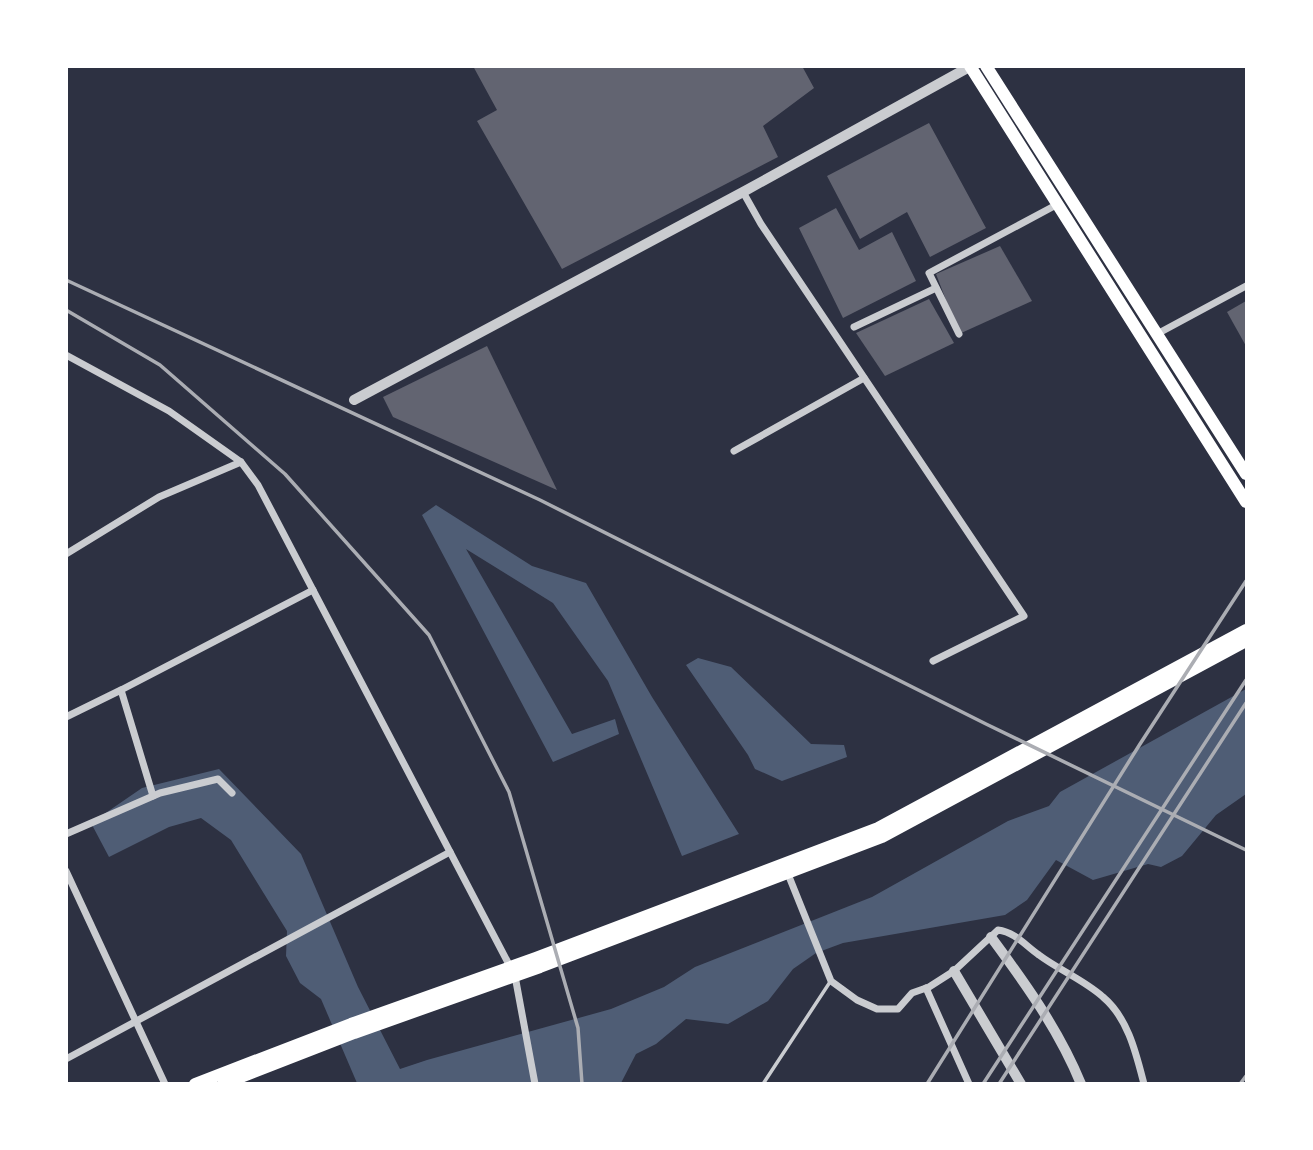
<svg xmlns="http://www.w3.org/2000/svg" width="1313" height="1150" viewBox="0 0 1313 1150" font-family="Cabin,sans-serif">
  <rect width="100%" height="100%" fill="#2d3142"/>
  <!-- water -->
  <g fill="#4f5d75">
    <polygon points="436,505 532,566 586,583 652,697 739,834 682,856 608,681 553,603 466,549 572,734 615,719 619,734 553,762 422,515"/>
    <polygon points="698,658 731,667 811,744 844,745 847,757 782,781 755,769 748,755 686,665"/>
    <polygon points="1246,689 1246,794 1216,815 1182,856 1161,867 1148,864 1093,880 1056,860 1027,900 1005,915 843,943 816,953 793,969 768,1001 728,1024 686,1019 656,1044 636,1054 621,1083 357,1083 321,999 300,983 286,956 287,931 231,840 201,818 169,827 109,857 91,823 142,788 219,769 301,854 358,987 400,1069 427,1060 611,1009 664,987 695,967 872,897 1008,821 1049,806 1060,792"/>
  </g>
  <!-- building -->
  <g fill="#626471">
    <polygon points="473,66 802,66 814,88 763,126 778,157 562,269 477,121 497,110"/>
    <polygon points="929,123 986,228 930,257 907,212 860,239 827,176"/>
    <polygon points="836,208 859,250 892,232 916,281 843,318 799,228"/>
    <polygon points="1000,246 1032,301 959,334 936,274"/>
    <polygon points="929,299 954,343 885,376 856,333"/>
    <polygon points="1246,301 1246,346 1227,312"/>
    <polygon points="487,346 557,490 393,417 383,397"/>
  </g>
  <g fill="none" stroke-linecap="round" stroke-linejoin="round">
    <!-- service -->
    <polyline stroke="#caccd0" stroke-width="3.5" points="763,1084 830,982"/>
    <!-- minor -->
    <g stroke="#caccd0" stroke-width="7">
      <polyline points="743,192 761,224 1024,616 933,661"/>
      <polyline points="854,327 936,288"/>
      <polyline points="959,334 929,273 1058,204"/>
      <polyline points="1157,334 1246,286"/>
      <polyline points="66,355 169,411 241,462 258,485 515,976 535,1084"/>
      <polyline points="734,451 864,378"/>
      <polyline points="66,554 159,497 241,462"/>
      <polyline points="66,717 121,690"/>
      <polyline points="153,796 121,690 313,590"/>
      <polyline points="66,834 160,793 218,779 232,793"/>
      <polyline points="66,871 165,1084"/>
      <path d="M788,874L831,981L857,1000L877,1009H898L912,993L929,987L954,971L998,930C1015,932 1026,946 1039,955C1059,970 1084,980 1103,997C1128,1018 1136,1053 1144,1084"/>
      <polyline points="926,988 969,1084"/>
      <polyline points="66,1059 450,852"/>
    </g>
    <!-- tertiary -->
    <g stroke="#caccd0" stroke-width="10">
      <polyline points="354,400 743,192 971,66"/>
      <path d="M991,937C1025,983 1059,1030 1081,1084"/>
      <polyline points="954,971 1021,1084"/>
    </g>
    <!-- primary -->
    <g stroke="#fff" stroke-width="12">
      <polyline points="970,66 1246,502"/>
      <polyline points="986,66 1246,474"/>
      <polyline points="195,1084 351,1024 536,958 878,828 1246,630"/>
      <polyline points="223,1084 354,1033 540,967 882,837 1246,641"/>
    </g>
    <!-- rail -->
    <g stroke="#abadb3" stroke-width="3.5">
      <polyline points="66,280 540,500 986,724 1246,850"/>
      <polyline points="66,310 160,365 285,474 429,635 509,792 578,1028 582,1084"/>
      <polyline points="927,1084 1140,744 1246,581"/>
      <polyline points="983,1084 1246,680"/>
      <polyline points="999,1084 1246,703"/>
      <polyline points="1240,1084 1246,1076"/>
    </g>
  </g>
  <!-- border -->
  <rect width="1313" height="1150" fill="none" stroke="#ffffff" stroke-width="136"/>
</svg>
